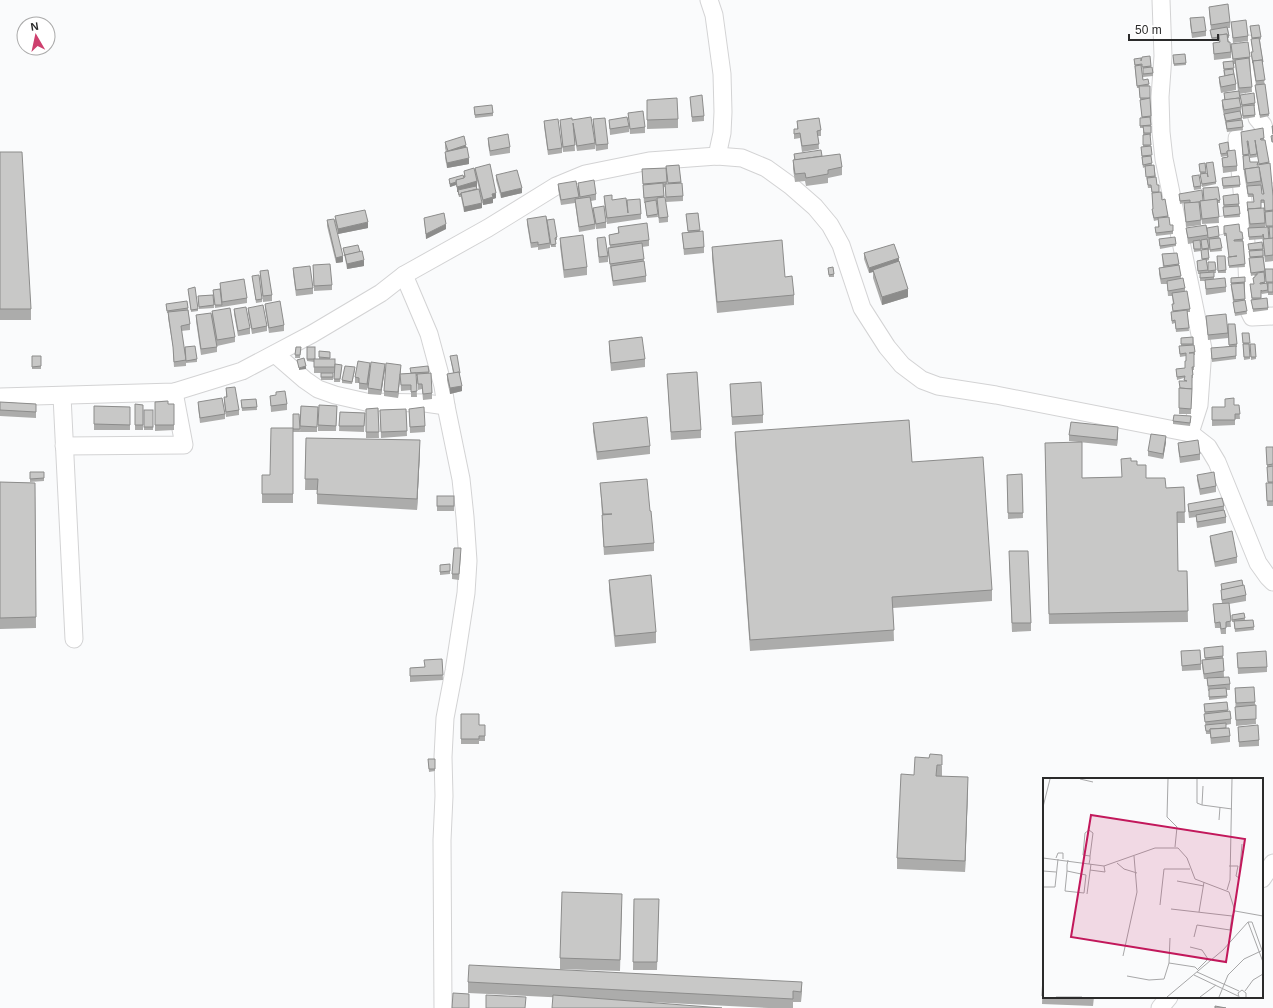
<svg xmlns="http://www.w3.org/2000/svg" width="1273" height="1008" viewBox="0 0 1273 1008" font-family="Helvetica,sans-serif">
  <rect width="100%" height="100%" fill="#fafbfc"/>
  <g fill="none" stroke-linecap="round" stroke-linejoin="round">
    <defs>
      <g id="minor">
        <polyline points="709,0 714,15 722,74 723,112 722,133 717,156"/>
        <polyline points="1161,0 1163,56 1160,97 1161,132 1164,159 1179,232 1203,349 1199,405 1190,433"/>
        <polyline points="1249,44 1257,118 1263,125 1268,142 1273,174"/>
        <polyline points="1237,138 1245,222"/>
        <polyline points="1183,231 1245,222 1249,311 1252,317 1273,316"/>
        <polyline points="404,275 429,334 443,386 446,406 461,479 465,517 468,561 466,593 454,671 445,718 443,757 444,796 442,840 443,1008"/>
        <polyline points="275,354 305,380 318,389 335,395 366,402 425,403 446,406"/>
        <polyline points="62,396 74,639"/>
        <polyline points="0,397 174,392 242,371 312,334 381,293 404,275 488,228 556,186 585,174 649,161 717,156 742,158 766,168 791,186 815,207 830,225 841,245 862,308 887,347 902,365 922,380 938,386 996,395 1190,433 1208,447 1217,462 1258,563 1268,577 1273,582"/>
        <polyline points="64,446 184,445 174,392"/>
        <polyline points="1262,879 1273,863"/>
        <polyline points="1160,1008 1169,997"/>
      </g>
    </defs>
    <!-- minor casing -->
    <use href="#minor" stroke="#d3d3d4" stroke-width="19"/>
    <!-- minor -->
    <use href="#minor" stroke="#fff" stroke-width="17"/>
  </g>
  <!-- wall -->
  <g fill="#acacab" fill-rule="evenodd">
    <polygon points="1209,7 1230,22 1230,28 1228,28 1229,36 1229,38 1228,38 1231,52 1231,58 1214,60 1213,43 1219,43 1219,40 1212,41 1210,32 1211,30 1209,12"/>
    <polygon points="1190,18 1206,31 1206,36 1192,38 1190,24"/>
    <polygon points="1231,22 1248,36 1248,41 1233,43"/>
    <polygon points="1250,26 1261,37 1261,39 1260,40 1263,62 1263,65 1262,65 1269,116 1260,118 1255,88 1255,85 1256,85 1251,55 1251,52 1253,52 1251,42 1251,39 1252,39"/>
    <polygon points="1231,44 1250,57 1252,92 1239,94 1241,107 1241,113 1243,130 1227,132 1222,106 1222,100 1224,100 1224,93 1238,91 1235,64 1233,64 1231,49"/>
    <polygon points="1185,54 1186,65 1174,66 1173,57"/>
    <polygon points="1150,56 1151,67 1153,73 1153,76 1143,77 1143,69 1142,66 1141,66 1143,80 1148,79 1150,98 1150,100 1151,118 1151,136 1150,136 1151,157 1152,165 1154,165 1157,185 1159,185 1159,192 1162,200 1165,199 1168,217 1170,225 1173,225 1173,234 1156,236 1155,227 1158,227 1158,220 1154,221 1152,212 1152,209 1153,209 1152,195 1151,188 1148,188 1145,167 1143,168 1142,160 1141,147 1143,147 1143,128 1140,128 1140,121 1142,118 1139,88 1137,88 1134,61 1134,59 1141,61"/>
    <polygon points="1233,61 1234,74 1236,84 1236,90 1221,93 1219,82 1219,77 1224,76 1223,62"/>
    <polygon points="1240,95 1255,103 1255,106 1254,106 1255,117 1243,119"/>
    <polygon points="690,97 704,116 704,121 692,122"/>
    <polygon points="474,107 493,113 493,116 475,118"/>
    <polygon points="647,108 678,119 678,128 647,129"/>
    <polygon points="628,113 645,127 645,133 630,134"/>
    <polygon points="593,119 608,144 608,149 596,151 593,125"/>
    <polygon points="560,120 572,120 595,143 595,149 577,151 574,135 575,151 563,152 560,125"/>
    <polygon points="609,120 629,126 629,132 610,135"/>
    <polygon points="544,121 562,148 562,153 548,155 544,126"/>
    <polygon points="797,121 821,130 821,136 818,136 819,149 802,152 800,138 794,139 794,129 797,129"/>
    <path d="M1241,135L1264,138V140H1265L1269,163L1273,196V261L1265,262L1263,245V239H1264L1263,238V239L1249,240L1248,228H1249L1247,202H1254L1253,197H1248L1244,173ZM1247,144H1248L1250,158L1257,157L1256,149L1259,165L1250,162ZM1261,182L1263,194H1262ZM1261,203H1264L1266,227H1265V223L1261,208ZM1268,229H1269L1270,239H1269Z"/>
    <polygon points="488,138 510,147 510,153 490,156 488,144"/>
    <polygon points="445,142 466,147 469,164 447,168 445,158 445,152 446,152 445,148"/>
    <polygon points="1219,144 1229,151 1237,166 1237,171 1223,173 1222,158 1227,157 1227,156 1221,157"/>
    <polygon points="0,152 31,309 31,320 0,320"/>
    <polygon points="794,154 822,156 842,167 842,175 828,178 828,183 806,186 805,181 795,182 793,169 793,160 794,160"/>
    <polygon points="1205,163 1206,173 1208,175 1206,163 1216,182 1216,184 1202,187 1199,164"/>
    <polygon points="679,165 681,183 683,196 683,201 666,202 665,187 664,187 664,197 668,217 668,222 659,223 657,202 656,202 658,217 647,218 645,203 644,203 642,169 666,168 667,184 668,184 666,166"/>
    <polygon points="475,168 496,198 493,199 493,203 483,205 475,173"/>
    <polygon points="464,171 477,187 476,187 482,208 464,212 461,197 459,197 456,185 450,187 449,182 449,179 464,178"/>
    <polygon points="496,175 522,193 501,198 496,180"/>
    <polygon points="1192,176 1201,186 1201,189 1194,190"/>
    <polygon points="1222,178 1240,185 1240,187 1223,189"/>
    <polygon points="578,183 596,194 596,200 591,201 595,224 595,229 579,232 575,203 561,205 558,189 558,184 578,188"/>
    <polygon points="1203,188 1220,200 1220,203 1218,203 1219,223 1202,224 1200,205 1201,225 1186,227 1184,203 1180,204 1179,194 1204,201"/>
    <polygon points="1238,194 1240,217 1224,218 1223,199"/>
    <polygon points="604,196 612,200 627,209 641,214 641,219 607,224 604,201"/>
    <polygon points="593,208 606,222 606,228 596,229 593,213"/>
    <polygon points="698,213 700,232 704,247 704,253 684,255 682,233 688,233 686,214"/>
    <polygon points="335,216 368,228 338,234 335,222"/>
    <polygon points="424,218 446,229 426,239"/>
    <polygon points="527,219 550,243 550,248 538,250 538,247 531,248 527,224"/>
    <polygon points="327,220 343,262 336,263 327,226"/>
    <polygon points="547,223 557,237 557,240 555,240 556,247 551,247"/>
    <polygon points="1224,226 1240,232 1243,239 1243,242 1245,267 1229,268 1229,257 1226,236 1224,236"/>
    <polygon points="618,227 649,240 649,246 642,247 646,276 646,282 613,286 608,253 608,248 610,248 609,235 618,233"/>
    <polygon points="1186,228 1208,235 1209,248 1209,250 1208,251 1209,258 1209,260 1206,261 1208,272 1208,262 1215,262 1216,273 1214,273 1214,279 1226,287 1226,292 1206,295 1205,281 1200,281 1200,274 1198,274 1197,263 1197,261 1202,260 1201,250 1202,250 1201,242 1200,242 1201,251 1194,252 1193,243 1188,244"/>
    <polygon points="1207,230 1219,236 1222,251 1210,252"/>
    <polygon points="560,238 587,267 587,275 564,278 560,246"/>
    <polygon points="597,238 608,256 608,262 599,263 597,244"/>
    <polygon points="1159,239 1176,244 1176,246 1160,249"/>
    <polygon points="1248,244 1263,249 1265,271 1265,283 1266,283 1265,269 1273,269 1273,295 1268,295 1268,285 1267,285 1268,293 1262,294 1261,293 1261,299 1268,308 1268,310 1253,312 1250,284 1254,284 1255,277 1255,275 1251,276 1249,261 1249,258 1250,258"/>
    <polygon points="712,247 785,277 794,295 794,305 717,313 712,258"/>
    <polygon points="343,248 360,252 364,266 347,269"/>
    <polygon points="864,253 899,258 899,261 908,297 882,305 873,278 873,272 869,273 864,259"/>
    <polygon points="1177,253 1179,265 1181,278 1185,288 1185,291 1190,309 1190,312 1187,312 1189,331 1176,332 1175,323 1172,324 1171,315 1171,312 1173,312 1172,304 1173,304 1172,296 1168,296 1167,284 1161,284 1159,274 1159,268 1163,268 1162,254"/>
    <polygon points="1217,256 1225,256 1226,273 1218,273"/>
    <polygon points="313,265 332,285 332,290 314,291"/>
    <polygon points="293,268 313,288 313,294 296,296 293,273"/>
    <polygon points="828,268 834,274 834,277 829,277"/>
    <polygon points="260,271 272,295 272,301 263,302 260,277"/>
    <polygon points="252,276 262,299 262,302 256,303"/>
    <polygon points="1245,277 1245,300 1247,314 1235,316 1231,287 1231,278"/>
    <polygon points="220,283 247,298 247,303 222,307 220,292 222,307 215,308 213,290 220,289"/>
    <polygon points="188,289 198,309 198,311 191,312"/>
    <polygon points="213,295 214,308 199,309 198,296"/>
    <polygon points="166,304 188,308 190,324 190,330 181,331 186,360 186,366 174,367 173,353 173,347 168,318 168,313 167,313"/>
    <polygon points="265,304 284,325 284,331 269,333 265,309"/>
    <polygon points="248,308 267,326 267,331 252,334 248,313"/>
    <polygon points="234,309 250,328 250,334 238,336 234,314"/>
    <polygon points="212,311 235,337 235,342 217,346 217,352 201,355 196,321 196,315 212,316"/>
    <polygon points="1206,316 1228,332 1237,344 1237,347 1236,347 1236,359 1212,362 1211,350 1229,346 1228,333 1228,338 1208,340"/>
    <polygon points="1242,333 1249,333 1250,359 1244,360"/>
    <polygon points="1193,337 1195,355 1194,355 1194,370 1193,370 1193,378 1192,378 1191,414 1179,414 1179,389 1184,381 1184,378 1177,380 1176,369 1185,368 1186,361 1186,356 1180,357 1179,349 1181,346 1181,338"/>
    <polygon points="609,341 645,359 645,367 611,371 609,349"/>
    <polygon points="1250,344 1255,344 1256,359 1251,360"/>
    <polygon points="185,347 197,359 197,362 186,363"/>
    <polygon points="296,347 301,347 300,358 295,358"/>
    <polygon points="307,347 315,359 319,359 319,351 330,352 330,359 335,359 335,373 314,373 314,362 307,361"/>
    <rect x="32" y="356" width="9" height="13"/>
    <polygon points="450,356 460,373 460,376 462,391 450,394 447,380 447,374 453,373"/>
    <polygon points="335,364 342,367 340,382 334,382"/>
    <polygon points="428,366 432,393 432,399 423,400 422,389 418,390 417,376 416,376 417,397 411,397 411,390 401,391 400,374 398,398 384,396 384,391 401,370 400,374 411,373"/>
    <polygon points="370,368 367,390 359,389 359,383 355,383 355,377"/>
    <polygon points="385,369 381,395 368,394 368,388"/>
    <polygon points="355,370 352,384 342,383 342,380"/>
    <rect x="321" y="373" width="12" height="7"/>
    <polygon points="667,374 701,430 701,438 671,440"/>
    <polygon points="730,384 763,415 763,423 732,425"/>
    <polygon points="226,388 239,410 239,415 226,417 224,403 224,397 226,397"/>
    <polygon points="270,396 287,404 287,410 271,412"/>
    <polygon points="256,399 257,410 242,411 241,400"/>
    <polygon points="0,402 36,404 36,418 0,416"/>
    <polygon points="155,402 168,404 174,404 174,430 155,431"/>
    <polygon points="198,402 225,414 225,419 200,423 198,407"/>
    <polygon points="135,404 143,405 143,430 135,430"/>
    <polygon points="1234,405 1239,405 1240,419 1235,419 1235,425 1212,426 1212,407 1225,407"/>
    <polygon points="94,406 130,407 130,430 94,430"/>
    <polygon points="301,406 318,407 317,432 300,432"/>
    <polygon points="337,406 336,431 318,431 318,425"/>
    <polygon points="378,408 379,438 366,438 366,409"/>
    <polygon points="406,409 407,436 381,438 380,410"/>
    <polygon points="409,409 425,426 425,432 410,433"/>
    <rect x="144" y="410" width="9" height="20"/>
    <polygon points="340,412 365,413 364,432 339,431"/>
    <polygon points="293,414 299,414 300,432 293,432"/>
    <polygon points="1191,419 1190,426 1173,424 1173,421"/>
    <polygon points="593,423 650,446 650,454 597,460 593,431"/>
    <polygon points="293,428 293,503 262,503 262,475 270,475"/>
    <polygon points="735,432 912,462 992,590 992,601 893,608 894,641 750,651 735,443"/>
    <polygon points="1118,433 1117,446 1069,441 1069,435"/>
    <polygon points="306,438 420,451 417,510 317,504 317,490 305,490"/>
    <polygon points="1166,442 1163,459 1148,456 1148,451"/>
    <polygon points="1045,443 1082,478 1122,477 1131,461 1137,465 1146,478 1166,488 1184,487 1185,523 1177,523 1178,571 1187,571 1188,622 1049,624"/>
    <polygon points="1178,443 1200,454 1200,460 1180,463 1178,448"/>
    <polygon points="1266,447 1273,447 1273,506 1267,506 1266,483 1268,483"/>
    <polygon points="30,472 44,472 44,481 30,482"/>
    <polygon points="1022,474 1023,518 1008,519 1007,475"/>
    <polygon points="1197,475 1216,486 1216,492 1200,495 1197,480"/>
    <polygon points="0,482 35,483 36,628 0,629"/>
    <polygon points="600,483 654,543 654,551 604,555 602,523 602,515"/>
    <rect x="437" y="496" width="17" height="15"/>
    <polygon points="1188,504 1224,506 1224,510 1226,517 1226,523 1197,528 1196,517 1189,518 1188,509"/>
    <polygon points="1210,536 1237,557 1237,563 1215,567 1210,541"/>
    <polygon points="461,554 459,580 452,579 452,574"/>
    <polygon points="1009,560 1031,623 1031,631 1012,632"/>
    <polygon points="450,564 450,574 440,575 440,565"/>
    <polygon points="609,580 656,632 656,643 615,647 609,590"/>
    <polygon points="1221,584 1243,586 1246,595 1246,601 1229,604 1231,627 1226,627 1226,634 1221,634 1220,628 1215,628 1213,604 1222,603 1221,595"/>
    <polygon points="1244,613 1245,620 1253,620 1254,630 1235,632 1234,622 1232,622 1232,615"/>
    <polygon points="1204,648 1223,656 1224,677 1230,684 1230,690 1226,690 1227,698 1209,700 1209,691 1208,691 1207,679 1204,679 1202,666 1202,660 1205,660"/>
    <polygon points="1181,651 1201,664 1201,670 1182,671"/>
    <polygon points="1237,653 1267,667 1267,672 1238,674"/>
    <polygon points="442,659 443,680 410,682 410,668 424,667"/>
    <polygon points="1235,688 1255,702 1256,724 1236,726"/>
    <polygon points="1227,702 1228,711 1231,719 1231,724 1226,725 1226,728 1230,736 1230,742 1211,744 1210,734 1206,734 1204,704"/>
    <polygon points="461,714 479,725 485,725 485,741 479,741 479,744 461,744"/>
    <polygon points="1238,727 1259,740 1259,746 1239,747"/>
    <polygon points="929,758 942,766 942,776 968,788 965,872 897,869 897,858 914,775"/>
    <polygon points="428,759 435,759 435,771 429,772"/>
    <polygon points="634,899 659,899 657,970 633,970"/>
    <polygon points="622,905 620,971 560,969 560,958"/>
    <polygon points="1043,975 1044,975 1044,997 1094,997 1093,1006 1042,1004"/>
    <polygon points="468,982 802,982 802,993 801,1002 793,1002 793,1008 769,1008 468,993"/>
  </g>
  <!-- shaded-wall -->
  <g fill="#8c8c8b">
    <polygon points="466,145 466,150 448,156 448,151"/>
    <polygon points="469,158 469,164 447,168 447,163"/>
    <polygon points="477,181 477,187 459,192 458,190 458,192 457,192 457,187"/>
    <polygon points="456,182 456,185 450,187 450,184"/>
    <polygon points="522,188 522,193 501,198 501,193"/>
    <polygon points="496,193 496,198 493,199 493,203 483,205 483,200 492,194"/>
    <polygon points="482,203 482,208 464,212 464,207"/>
    <polygon points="368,222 368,228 338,234 338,229"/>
    <polygon points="446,224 446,229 426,239 426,234"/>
    <polygon points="343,256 343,262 336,263 336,258"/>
    <polygon points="899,258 899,264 873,270 873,272 869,273 869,268"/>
    <polygon points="364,260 364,266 347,269 347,264"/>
    <polygon points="908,289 908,297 882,305 882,297"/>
    <polygon points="370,363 370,368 367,390 367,384"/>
    <polygon points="385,364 385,369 381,395 381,390"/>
    <polygon points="401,365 401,370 398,398 398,392"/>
    <polygon points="306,366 306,369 299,370 299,368"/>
    <polygon points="462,386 462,391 450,394 450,388"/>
    <polygon points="1118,427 1118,433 1117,446 1117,440"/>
    <polygon points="1166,436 1166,442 1163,459 1163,454"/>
    <polygon points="420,440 420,451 417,510 417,499"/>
    <polygon points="968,777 968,788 965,872 965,861"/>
  </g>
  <!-- building -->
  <g fill="#c8c8c7" stroke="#8c8c8b">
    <polygon points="1228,4 1230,22 1211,25 1209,7"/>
    <polygon points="1204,17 1206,31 1192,33 1190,18"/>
    <polygon points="1246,20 1248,36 1233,38 1231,22"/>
    <polygon points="1259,25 1261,37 1252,38 1250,26"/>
    <polygon points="1227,27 1229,36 1227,36 1227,34 1219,35 1219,37 1212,38 1210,30"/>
    <polygon points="1227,34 1228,42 1230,42 1231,52 1214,54 1213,43 1220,42 1219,35"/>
    <polygon points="1259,38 1263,62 1262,62 1262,60 1253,61 1253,63 1251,52 1253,52 1251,39"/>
    <polygon points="1248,42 1250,57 1233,59 1231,44"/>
    <polygon points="1185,54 1186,63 1174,64 1173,55"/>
    <polygon points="1150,56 1151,66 1142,67 1142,64 1135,65 1134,59 1141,58 1141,61 1142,57"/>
    <polygon points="1249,58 1252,87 1239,88 1235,60"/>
    <polygon points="1262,60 1265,80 1256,81 1253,61"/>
    <polygon points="1233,61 1234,68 1224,69 1223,62"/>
    <polygon points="1141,65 1143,80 1148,79 1149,84 1137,86 1135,66"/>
    <polygon points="1152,67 1153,73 1143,74 1143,68"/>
    <polygon points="1233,69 1234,74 1225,76 1224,70"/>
    <polygon points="1234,74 1236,84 1221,87 1219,77"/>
    <polygon points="1265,84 1269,114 1260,115 1255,85"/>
    <polygon points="1139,86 1150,86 1150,98 1140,98"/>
    <polygon points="1239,91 1240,99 1239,98 1225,100 1224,93"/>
    <polygon points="1254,93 1255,103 1242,105 1240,95"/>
    <polygon points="702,95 704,116 692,117 690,97"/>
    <polygon points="677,98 678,119 647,120 647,100"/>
    <polygon points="1150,98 1151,116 1142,117 1140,100"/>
    <polygon points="1239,98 1241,107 1224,110 1222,100"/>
    <polygon points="492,105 493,113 475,115 474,107"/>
    <polygon points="1254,105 1255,115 1243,116 1242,106"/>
    <polygon points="643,111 645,127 630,129 628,113"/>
    <polygon points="1240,111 1242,118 1226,121 1224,114"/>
    <polygon points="591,117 595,143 577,146 573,123 575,145 563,147 560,120 572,118 572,120"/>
    <polygon points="627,117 629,126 610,129 609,120"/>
    <polygon points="1150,117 1151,125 1140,126 1140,118"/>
    <polygon points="605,118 608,144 596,145 593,119"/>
    <polygon points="819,118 821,130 817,131 819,144 802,146 800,133 794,134 794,129 798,129 797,121"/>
    <polygon points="558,119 562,148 548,150 544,121"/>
    <polygon points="1242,120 1243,127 1227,129 1226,122"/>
    <polygon points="1143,126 1151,126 1151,133 1144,133"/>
    <polygon points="1272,126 1273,126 1273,134"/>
    <polygon points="1263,128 1264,138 1260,139 1261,140 1265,140 1269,162 1259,164 1255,140 1257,154 1250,155 1248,141 1247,141 1249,154 1243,155 1241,132"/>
    <polygon points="508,134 510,147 490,151 488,138"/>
    <polygon points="1150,134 1151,145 1143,145 1143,135"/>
    <polygon points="1273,135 1273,142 1272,142 1271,136"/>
    <polygon points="464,136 466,145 448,151 445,142"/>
    <polygon points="1228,142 1229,151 1227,151 1227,153 1221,154 1219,144"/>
    <polygon points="1151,146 1152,155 1142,156 1141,147"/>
    <polygon points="467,147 469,158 447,163 445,152"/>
    <polygon points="821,150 822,156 795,160 794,154"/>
    <polygon points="1235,150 1237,166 1223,167 1222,158 1228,157 1227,151"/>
    <polygon points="0,152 22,152 31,309 0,309"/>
    <polygon points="840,154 842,167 828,170 828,174 806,178 805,173 795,174 793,160"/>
    <polygon points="1249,155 1250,162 1258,162 1257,165 1270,163 1273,196 1273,210 1265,211 1264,200 1261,200 1261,208 1248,209 1248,211 1247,202 1254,202 1253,194 1248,194 1247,186 1261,185 1262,194 1264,194 1259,167 1245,169 1244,170 1243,156"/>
    <polygon points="1151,156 1152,163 1143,165 1142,157"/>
    <polygon points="1213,162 1216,182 1202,184 1200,174 1207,173 1208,177 1206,163"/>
    <polygon points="1205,163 1206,172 1200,172 1199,164"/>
    <polygon points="490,164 496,193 492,194 493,197 483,200 475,168"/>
    <polygon points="679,165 681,182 668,183 666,166"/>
    <polygon points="1154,165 1155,176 1146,177 1145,166"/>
    <polygon points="1259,167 1261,181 1247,183 1245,169"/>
    <polygon points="474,168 477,181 457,187 456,180 465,177 464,171"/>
    <polygon points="666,168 667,182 643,184 642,169"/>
    <polygon points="517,170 522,188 501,193 496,175"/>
    <polygon points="463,175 464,178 456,180 456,182 450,184 449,179"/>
    <polygon points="1199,175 1201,186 1194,187 1192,176"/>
    <polygon points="1239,176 1240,185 1223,186 1222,178"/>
    <polygon points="1156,177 1157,185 1159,185 1159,192 1152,192 1151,185 1148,185 1147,178"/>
    <polygon points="594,180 596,194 580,197 578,183"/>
    <polygon points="576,181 579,197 561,200 558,184"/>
    <polygon points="663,183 664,196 644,198 643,185"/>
    <polygon points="682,183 683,196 666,197 665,184"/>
    <polygon points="476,186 477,189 461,193 461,194 459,195 458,190"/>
    <polygon points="1218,187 1220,200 1217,201 1217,199 1204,201 1203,188"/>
    <polygon points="479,189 482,203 464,207 461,193"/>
    <polygon points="1202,190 1203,201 1200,201 1200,202 1199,202 1190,203 1190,200 1180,201 1179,194"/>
    <polygon points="1161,192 1162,200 1165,199 1168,216 1154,218 1152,209 1153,209 1152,193"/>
    <polygon points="1238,194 1239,204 1224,205 1223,196"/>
    <polygon points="612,195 612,200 626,198 628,213 627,200 640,199 641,214 607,218 604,196"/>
    <polygon points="590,197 595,224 579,227 575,199"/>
    <polygon points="665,197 668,217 659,218 657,198"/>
    <polygon points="1217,199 1219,217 1202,219 1200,201"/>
    <polygon points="656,200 658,214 647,216 645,202"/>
    <polygon points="1199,202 1201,220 1186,222 1184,203"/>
    <polygon points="604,206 606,222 596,224 593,208"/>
    <polygon points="1239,206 1240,214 1224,216 1223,207"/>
    <polygon points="1264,208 1265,223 1250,224 1248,209"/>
    <polygon points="365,210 368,222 338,229 335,216"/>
    <polygon points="1273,211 1273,226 1266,226 1265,212"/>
    <polygon points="444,213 446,224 426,234 424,218"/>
    <polygon points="698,213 700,230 688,231 686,214"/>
    <polygon points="546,216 550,243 538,245 538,242 531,243 527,219"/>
    <polygon points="1169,217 1170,225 1173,225 1173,231 1156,233 1155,227 1159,227 1158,218"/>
    <polygon points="334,219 343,256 336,258 327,220"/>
    <polygon points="554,219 557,237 555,238 556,244 551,245 547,220"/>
    <polygon points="647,223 649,240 610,245 609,235 619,233 618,227"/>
    <polygon points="1239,224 1240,232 1242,232 1243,239 1234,240 1234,241 1243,241 1245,264 1229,266 1228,257 1237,256 1229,257 1226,233 1224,234 1224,226"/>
    <polygon points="1206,225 1208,235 1188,238 1186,228"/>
    <polygon points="1218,226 1219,236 1208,238 1207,228"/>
    <polygon points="1268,227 1269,239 1264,239 1263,234 1263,236 1249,237 1248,228"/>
    <polygon points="1269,227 1273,227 1273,238 1270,239"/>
    <polygon points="703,231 704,247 684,249 682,233"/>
    <polygon points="583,235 587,267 564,270 560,238"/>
    <polygon points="605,237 608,256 599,257 597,238"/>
    <polygon points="1175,237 1176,244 1160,246 1159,239"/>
    <polygon points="1220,238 1222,248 1210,250 1209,239"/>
    <polygon points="1273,238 1273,255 1265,256 1263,239"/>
    <polygon points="1207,239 1209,248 1202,249 1201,240"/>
    <polygon points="782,240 785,277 792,276 794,295 717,302 712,247"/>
    <polygon points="1200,240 1201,249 1194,249 1193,241"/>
    <polygon points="1262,242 1263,249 1249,250 1248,244"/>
    <polygon points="642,243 644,259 610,264 608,248"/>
    <polygon points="894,244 899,258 869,268 864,253"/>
    <polygon points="358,245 360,252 345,255 345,256 343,248"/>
    <polygon points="1208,249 1209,258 1202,259 1201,250"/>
    <polygon points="1263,250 1263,256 1250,257 1249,251"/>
    <polygon points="362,251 364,260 347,264 345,255"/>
    <polygon points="1177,253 1179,264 1164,266 1162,254"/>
    <polygon points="1217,256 1225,256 1226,270 1218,271"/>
    <polygon points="1263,257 1265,271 1251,273 1249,258"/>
    <polygon points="1206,259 1208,270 1198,271 1197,261"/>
    <polygon points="644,261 646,276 613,281 611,266"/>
    <polygon points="899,261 908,289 882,297 873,270"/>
    <polygon points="1208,262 1215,262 1216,270 1208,271"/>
    <polygon points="330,264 332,285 314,286 313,265"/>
    <polygon points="1179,265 1181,276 1161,279 1159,268"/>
    <polygon points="310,266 313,288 296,290 293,268"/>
    <polygon points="833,267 834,274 829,275 828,268"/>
    <polygon points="1265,269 1273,269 1273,282 1266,282"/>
    <polygon points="268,270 272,295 263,296 260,271"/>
    <polygon points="1214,272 1214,277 1200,278 1200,273"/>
    <polygon points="1264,272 1265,282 1260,283 1260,284 1267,283 1268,290 1262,291 1261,290 1261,298 1252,298 1250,284 1254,284 1253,278 1255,277 1255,275 1257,275 1257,273"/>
    <polygon points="259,275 262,299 256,300 252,276"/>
    <polygon points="1245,277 1245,282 1231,283 1231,278"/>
    <polygon points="1183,278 1185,288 1168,291 1167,281"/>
    <polygon points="1225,278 1226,287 1206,289 1205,280"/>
    <polygon points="244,279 247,298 222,302 220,283"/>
    <polygon points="1244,283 1245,299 1234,300 1231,284"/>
    <rect x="1268" y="283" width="5" height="9"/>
    <polygon points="195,287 198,309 191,310 188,289"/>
    <polygon points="220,289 222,305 215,305 213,290"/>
    <polygon points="1187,291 1190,309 1173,311 1172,304 1174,304 1172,293"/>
    <polygon points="213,295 214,305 199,307 198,296"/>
    <polygon points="1267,298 1268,308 1253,309 1251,300"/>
    <polygon points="1245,300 1247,311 1235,313 1233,302"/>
    <polygon points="187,301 188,308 167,311 166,304"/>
    <polygon points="280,301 284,325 269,328 265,304"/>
    <polygon points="263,305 267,326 252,329 248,308"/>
    <polygon points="246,307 250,328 238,331 234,309"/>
    <polygon points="230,308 235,337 217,340 212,311"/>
    <polygon points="188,310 190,324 181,326 186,360 174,362 173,347 168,312"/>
    <polygon points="1187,310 1189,328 1176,329 1175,320 1172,321 1171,312"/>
    <polygon points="211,313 217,347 201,349 196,315"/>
    <polygon points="1226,314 1228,333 1208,335 1206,316"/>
    <polygon points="1228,324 1235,324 1237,344 1229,345"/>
    <polygon points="1242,333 1249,333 1250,343 1243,343"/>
    <polygon points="642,337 645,359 611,363 609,341"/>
    <polygon points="1193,337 1193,344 1181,344 1181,338"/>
    <polygon points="1243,344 1249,344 1250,357 1244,357"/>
    <polygon points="1250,344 1255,344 1256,357 1251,357"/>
    <polygon points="1194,345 1195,352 1189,353 1194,353 1194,367 1192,367 1193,375 1192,375 1192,389 1180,388 1179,381 1187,381 1184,380 1185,376 1177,377 1176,369 1185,368 1185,361 1186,361 1186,353 1180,354 1179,346"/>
    <polygon points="195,346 197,359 186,361 185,347"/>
    <polygon points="1236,346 1236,356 1212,359 1211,348"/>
    <polygon points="296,347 301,347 300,355 295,355"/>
    <rect x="307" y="347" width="8" height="12"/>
    <polygon points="319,351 330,352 330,358 319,357"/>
    <polygon points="457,355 460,373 459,374 459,372 454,373 450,356"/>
    <polygon points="32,356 41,356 41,366 32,367"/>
    <polygon points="304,358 306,366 299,368 297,360"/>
    <rect x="314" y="359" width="21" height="8"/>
    <polygon points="358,361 370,363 367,384 359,383 359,378 355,377"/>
    <polygon points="371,362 385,364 381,390 368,388"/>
    <polygon points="386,363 401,365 398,392 384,391"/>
    <polygon points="335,364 342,365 340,379 334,379"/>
    <polygon points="345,366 355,367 352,382 342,380"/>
    <polygon points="428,366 429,372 411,373 410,368"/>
    <polygon points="459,372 462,386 450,388 447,374"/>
    <polygon points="697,372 701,430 671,432 667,374"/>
    <rect x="321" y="373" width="12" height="4"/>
    <polygon points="416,373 417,391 411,392 411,385 401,385 400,374"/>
    <polygon points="431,373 432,393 423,394 422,384 418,384 417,374"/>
    <polygon points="761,382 763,415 732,417 730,384"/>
    <polygon points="235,387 239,410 226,412 224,397 227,397 226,388"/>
    <polygon points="1179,388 1192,389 1191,409 1179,408"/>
    <polygon points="285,391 287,404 271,406 270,396 276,395 276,392"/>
    <polygon points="222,398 225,414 200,418 198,402"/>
    <polygon points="1234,398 1234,405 1239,405 1240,414 1235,414 1235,420 1212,420 1212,407 1225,407 1225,399"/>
    <polygon points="256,399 257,407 242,408 241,400"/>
    <polygon points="168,401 168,404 174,404 174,425 155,425 155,402"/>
    <polygon points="0,402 36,404 36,412 0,410"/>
    <polygon points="135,404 143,405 143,425 135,425"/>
    <polygon points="319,405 337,406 336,426 318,425"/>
    <polygon points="94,406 130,407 130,425 94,424"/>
    <polygon points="301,406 318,407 317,427 300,426"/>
    <polygon points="424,407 425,426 410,427 409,409"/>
    <polygon points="378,408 379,432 366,432 366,409"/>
    <polygon points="406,409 407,431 381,432 380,410"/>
    <rect x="144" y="410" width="9" height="17"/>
    <polygon points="340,412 365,413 364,426 339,426"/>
    <polygon points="293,414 299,414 300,429 293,429"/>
    <polygon points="1174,415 1191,416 1190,423 1173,421"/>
    <polygon points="647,417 650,446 597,452 593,423"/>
    <polygon points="909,420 912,462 983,457 992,590 892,597 894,630 750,640 735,432"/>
    <polygon points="1071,422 1118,427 1117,440 1069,435"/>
    <polygon points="271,428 293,428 293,494 262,494 262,475 270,475"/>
    <polygon points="1151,434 1166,436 1163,454 1148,451"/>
    <polygon points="306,438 420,440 417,499 317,494 318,479 305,479"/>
    <polygon points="1198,440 1200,454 1180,457 1178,443"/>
    <polygon points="1082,442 1082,478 1122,477 1121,459 1131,458 1131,461 1137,461 1137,465 1146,465 1146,478 1165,478 1166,488 1184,487 1185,512 1177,512 1178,571 1187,571 1188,611 1049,614 1045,443"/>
    <polygon points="1266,447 1273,447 1273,464 1267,465"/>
    <polygon points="1273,466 1273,482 1268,482 1267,467"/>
    <polygon points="30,472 44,472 44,478 30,479"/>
    <polygon points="1214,472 1216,486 1200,489 1197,475"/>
    <polygon points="1022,474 1023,513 1008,513 1007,475"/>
    <polygon points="647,479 650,511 651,511 654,543 604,547 602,515 612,514 603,514 600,483"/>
    <polygon points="0,482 35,483 36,617 0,618"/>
    <polygon points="1266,483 1273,483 1273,501 1267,501"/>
    <rect x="437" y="496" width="17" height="10"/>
    <polygon points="1222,498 1224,506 1189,512 1188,504"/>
    <polygon points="1224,510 1226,517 1197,522 1196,515"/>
    <polygon points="1232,531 1237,557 1215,562 1210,536"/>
    <polygon points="454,548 461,548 459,574 452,574"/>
    <polygon points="1009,551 1028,551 1031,623 1012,623"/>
    <polygon points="450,564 450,571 440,572 440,565"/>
    <polygon points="651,575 656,632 615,636 609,580"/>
    <polygon points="1242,580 1243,586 1222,590 1221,584"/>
    <polygon points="1244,585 1246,595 1222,600 1221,590"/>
    <polygon points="1229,603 1231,621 1226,622 1226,628 1221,629 1220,622 1215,623 1213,604"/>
    <polygon points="1244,613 1245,618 1232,620 1232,615"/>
    <polygon points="1253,620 1254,627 1235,629 1234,621"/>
    <polygon points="1223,646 1223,656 1205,658 1204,648"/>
    <polygon points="1200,650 1201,664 1182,666 1181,651"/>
    <polygon points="1266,651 1267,667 1238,668 1237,653"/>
    <polygon points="1223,658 1224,671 1204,674 1202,660"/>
    <polygon points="442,659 443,675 410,676 410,668 425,667 424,660"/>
    <polygon points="1229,677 1230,684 1208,686 1207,678"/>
    <polygon points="1254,687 1255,702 1236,703 1235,688"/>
    <polygon points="1226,688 1227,696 1209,697 1209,689"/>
    <polygon points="1227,702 1228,710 1205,712 1204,704"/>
    <polygon points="1256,705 1256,719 1236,720 1235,707"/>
    <polygon points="1230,711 1231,719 1205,722 1204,714"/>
    <polygon points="461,714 479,714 479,725 485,725 485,736 479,736 479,739 461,739"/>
    <polygon points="1226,723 1226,728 1210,729 1210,731 1206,731 1205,725"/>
    <polygon points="1258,725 1259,740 1239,742 1238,727"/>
    <polygon points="1229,728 1230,736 1211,738 1210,729"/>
    <polygon points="930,754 942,755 942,765 937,765 936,776 968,777 965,861 897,858 901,774 914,775 915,757 929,758"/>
    <polygon points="428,759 435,759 435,769 429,769"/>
    <polygon points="562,892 622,894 620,960 560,958"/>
    <polygon points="634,899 659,899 657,962 633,962"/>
    <polygon points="469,965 802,982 801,992 793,991 793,999 468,982"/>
    <polygon points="1043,975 1044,975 1044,996 1042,996"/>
    <polygon points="453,993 469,994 469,1008 452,1008"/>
    <polygon points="486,995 526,997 525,1008 486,1008"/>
    <polygon points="553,995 722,1008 552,1008"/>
    <polygon points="1069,997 1094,997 1093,998"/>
    <polygon points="1215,1006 1226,1008 1215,1008"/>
  </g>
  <!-- overview -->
  <g transform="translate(1043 778)">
    <rect width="220" height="220" fill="#fafbfc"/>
    <path fill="none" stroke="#a7a7a8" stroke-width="1" d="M37,1L50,4M125,1L124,39L134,49L132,69M154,1V25L159,27M160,8L159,27L189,31M0,29L7,1M176,42L177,29M0,80L61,88L112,70H135L144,80L152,101L186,114L192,133L220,138M13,80L15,75H20V81M74,85L81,91L94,95M46,86L47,81V78L50,55L46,52L42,55L40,77L47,78M186,88H195L193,98L196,100L199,66M47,92L62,94L61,88M0,93L13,94M24,93L43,97L41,115L22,113L24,93V87L25,82M134,103L161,108M0,109H12L15,81M184,112L187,102L189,1M44,116L48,86M117,127L121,91H147M128,131L189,138L192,133M156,134L161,104M151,159L154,147L187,152L189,138M147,169L159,172L165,181L155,191M220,175L209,144H205L220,184M80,178L94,114L91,78M126,185L127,160M154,194L196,213M151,197L195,218M84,198L106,202L121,201L126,185L152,189L156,193M202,213L210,202L220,196M13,219H39M124,219L180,172L205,144M157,219L173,207M176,219L185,197L201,181L218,173M196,219L195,215L199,212L203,215V219"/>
    <path fill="#c2185b" fill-opacity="0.15" stroke="#c2185b" stroke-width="2" d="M48,37L202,61L183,184L28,159Z"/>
    <rect width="220" height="220" fill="none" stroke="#2a2a2a" stroke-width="2"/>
  </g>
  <!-- north arrow -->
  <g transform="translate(36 36) rotate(351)"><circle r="19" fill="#ffffff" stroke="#aaaaaa"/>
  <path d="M0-3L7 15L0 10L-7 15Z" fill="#ce406e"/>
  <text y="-6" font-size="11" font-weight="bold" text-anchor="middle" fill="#2a2a2a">N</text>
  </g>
  <!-- scale -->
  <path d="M1129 34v6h89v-6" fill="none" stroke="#2a2a2a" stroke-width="2"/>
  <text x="1135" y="34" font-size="12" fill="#2a2a2a" stroke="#ffffff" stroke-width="3" paint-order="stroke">50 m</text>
</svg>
